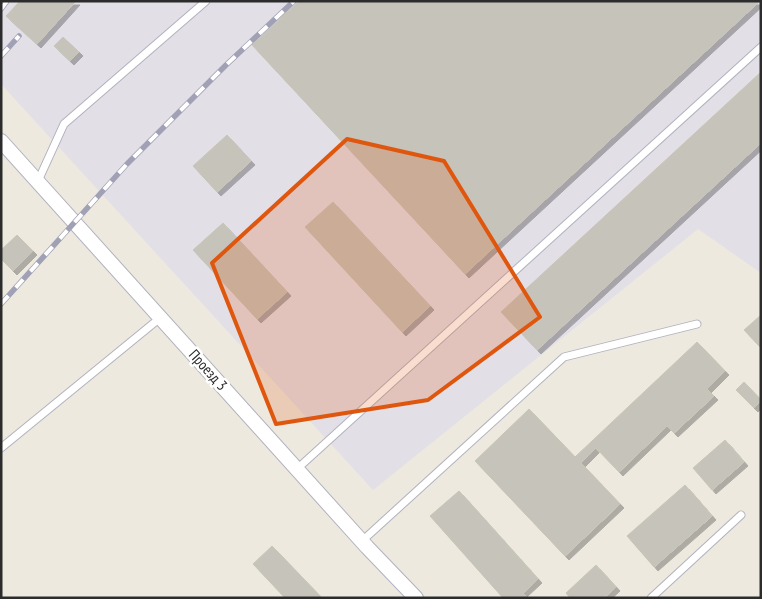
<svg xmlns="http://www.w3.org/2000/svg" width="762" height="599" viewBox="0 0 762 599" font-family="'PT Sans Narrow',sans-serif">
  <defs>
    <filter id="shadow"><feDropShadow dx="4" dy="4" stdDeviation="0" flood-color="#0004"/></filter>
  </defs>
  <rect width="100%" height="100%" fill="#ede9df"/>
  <!-- industrial -->
  <polygon fill="#e2dfe6" points="1,1 761,1 761,273 698,229 373,490 1,84"/>
  <!-- building -->
  <g fill="#c6c3ba" stroke="#c9c6b8" filter="url(#shadow)">
    <polygon points="20,1 76,1 37,44 6,16"/>
    <polygon points="299,1 760,1 465,274 252,45"/>
    <polygon points="63,37 79,52 70,61 54,46"/>
    <polygon points="761,72 761,143 537,350 501,312"/>
    <polygon points="227,135 251,161 217,192 193,166"/>
    <polygon points="333,202 430,306 402,332 305,227"/>
    <polygon points="223,223 287,292 257,319 193,250"/>
    <polygon points="17,235 33,251 13,271 1,259 1,250"/>
    <polygon points="761,315 761,348 744,330"/>
    <polygon points="697,342 725,371 707,389 714,396 674,433 667,426 619,472 596,448 581,463 620,504 565,556 475,461 529,409 575,457"/>
    <polygon points="744,382 761,400 754,408 736,390"/>
    <polygon points="725,440 744,462 712,490 693,468"/>
    <polygon points="685,485 712,516 654,567 627,536"/>
    <polygon points="459,491 538,579 523,593 527,598 503,598 430,516"/>
    <polygon points="272,546 322,598 285,598 253,564"/>
    <polygon points="596,565 616,587 604,598 570,598 566,593"/>
  </g>
  <g fill="none" stroke-linecap="round" stroke-linejoin="round">
    <defs>
      <g id="service">
        <polyline points="38,181 64,124 206,1"/>
        <polyline points="1,448 160,318"/>
        <polyline points="297,469 761,47"/>
        <polyline points="362,541 564,357 697,324"/>
        <polyline points="651,598 741,515"/>
      </g>
      <polyline id="minor" points="1,141 367,547 416,598"/>
    </defs>
    <!-- service casing -->
    <use href="#service" stroke="#b2b2bf" stroke-width="9"/>
    <!-- minor casing -->
    <use href="#minor" stroke="#b2b2bf" stroke-width="16"/>
    <!-- service -->
    <use href="#service" stroke="#fff" stroke-width="7"/>
    <!-- minor -->
    <use href="#minor" stroke="#fff" stroke-width="14"/>
    <defs>
      <g id="rail">
        <polyline points="1,9 7,1"/>
        <polyline points="1,56 19,36"/>
        <polyline points="1,304 127,164 225,66 294,1"/>
      </g>
    </defs>
    <!-- rail casing -->
    <use href="#rail" stroke="#a1a1b6" stroke-width="5.5"/>
    <!-- rail -->
    <use href="#rail" stroke="#fff" stroke-width="4" stroke-dasharray="11" stroke-linecap="butt"/>
  </g>
  <!-- marked area -->
  <path fill="#df570e" fill-opacity="0.2" stroke="#df570e" stroke-width="4" stroke-linejoin="round" d="M347,139L444,161L540,317L428,400L276,424L212,263Z"/>
  <g text-anchor="middle" stroke-width="5" stroke-linejoin="round" paint-order="stroke">
    <!-- street labels -->
    <g font-size="15" fill="#2c2c2c" stroke="#fff">
      <text transform="translate(208 370) rotate(48)" y="5">Проезд 3</text>
    </g>
  </g>
  <!-- border -->
  <rect width="762" height="599" fill="none" stroke="#2c2c2c" stroke-width="5"/>
</svg>
